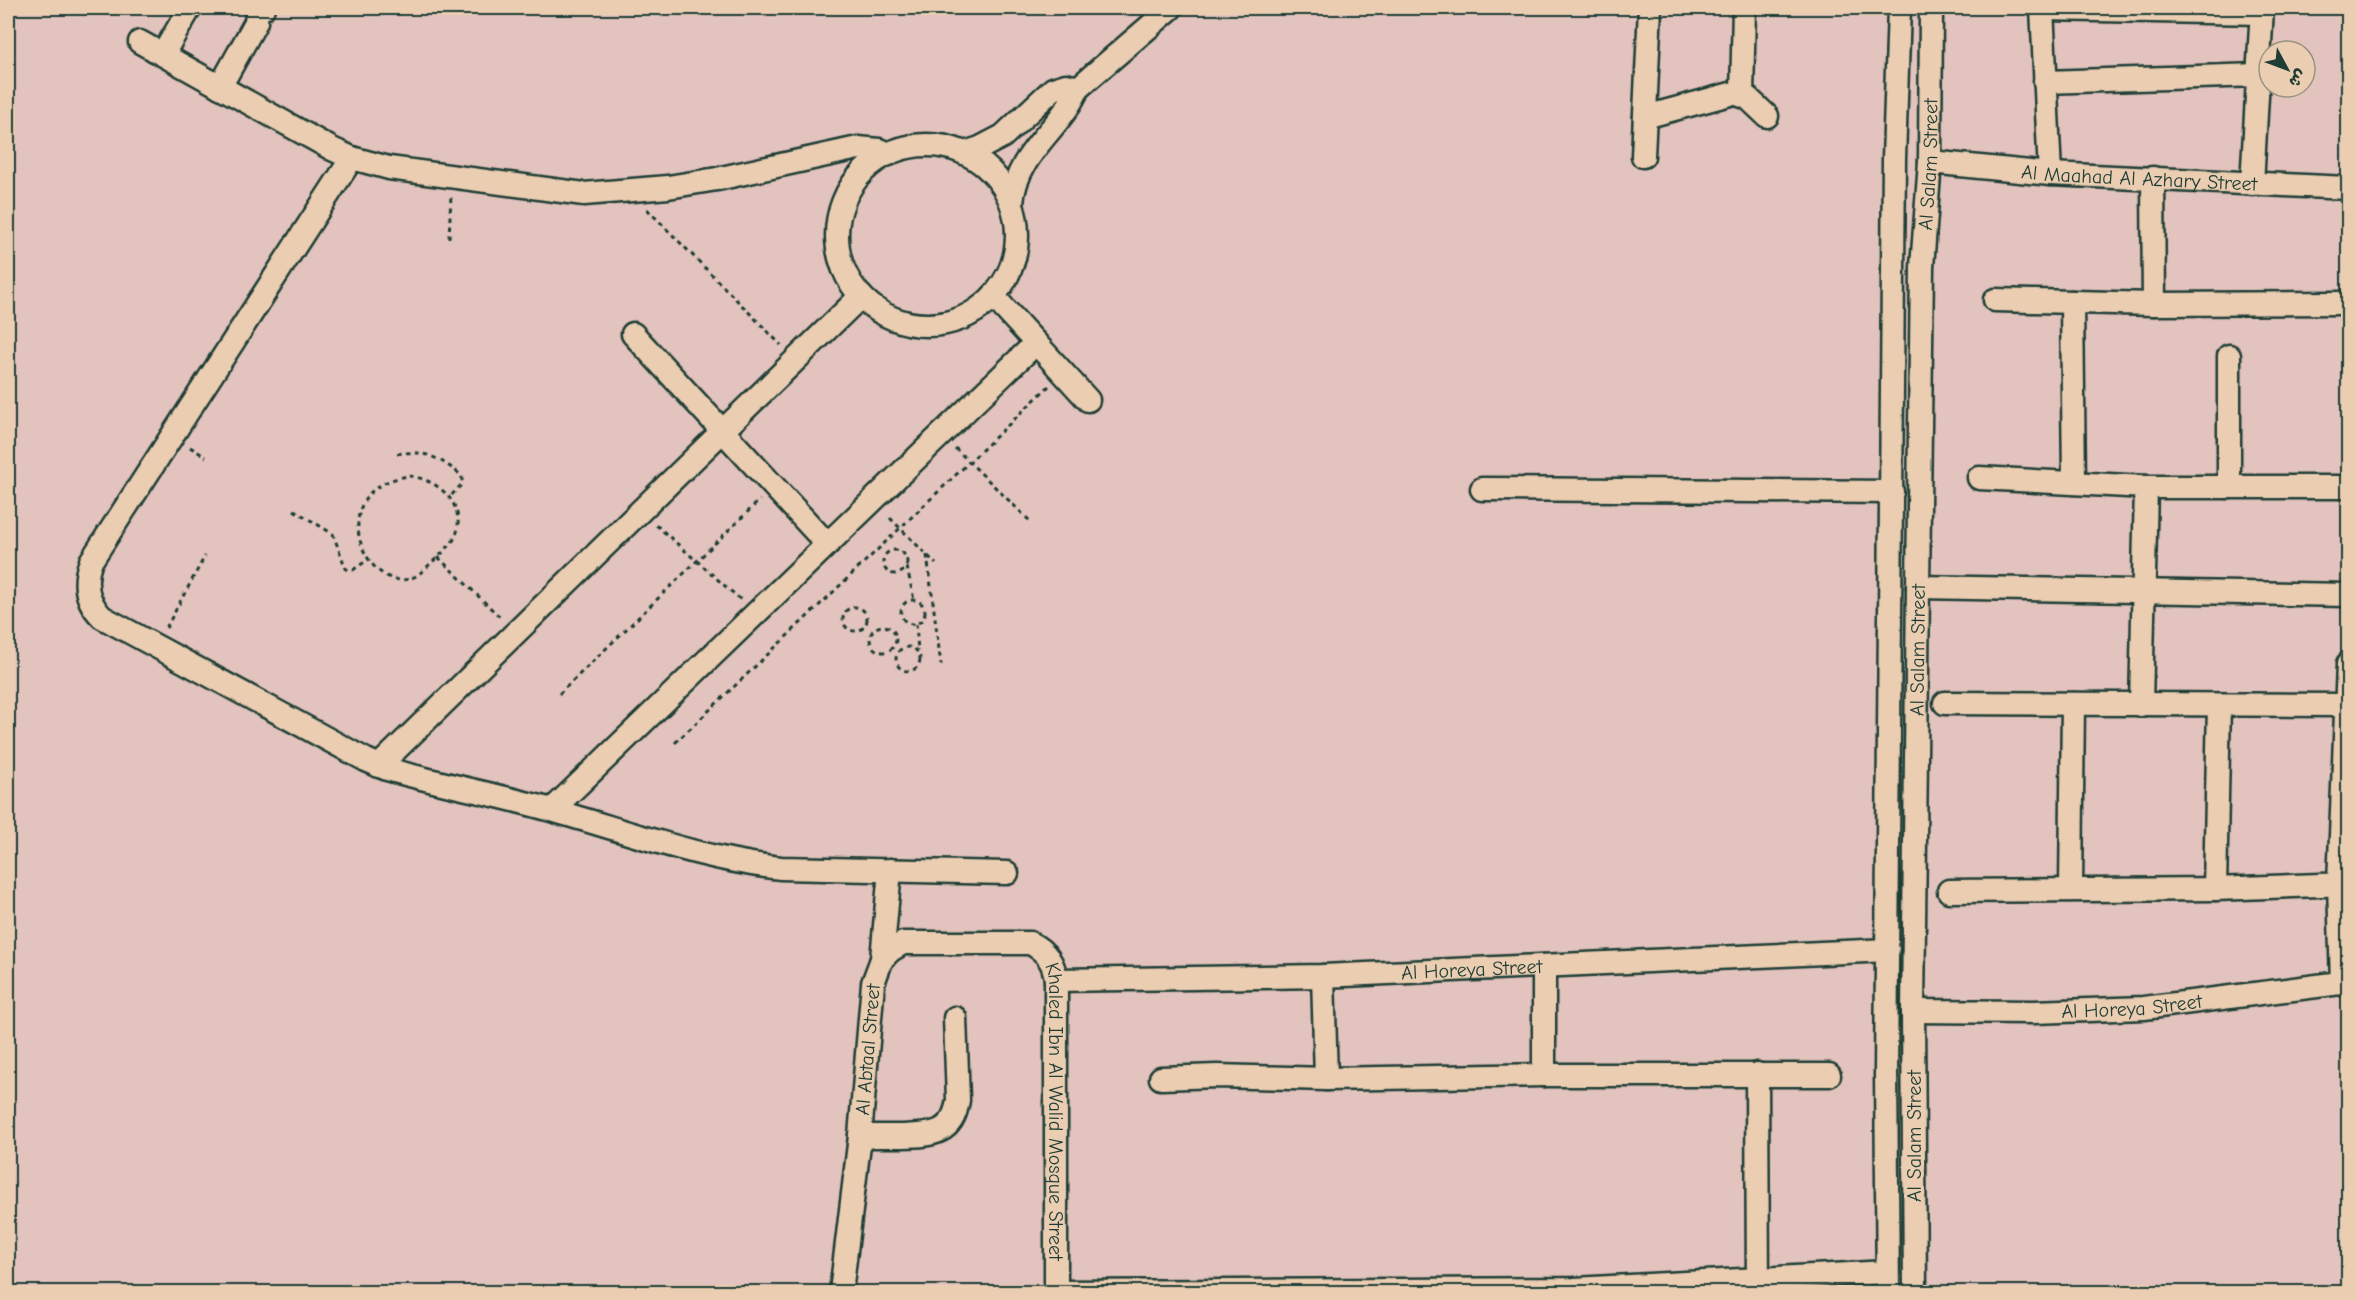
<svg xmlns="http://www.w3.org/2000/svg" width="2356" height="1300" viewBox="0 0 2356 1300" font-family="'Comic Neue','Playpen Sans Arabic',sans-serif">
  <rect width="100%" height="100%" fill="#e3c3bd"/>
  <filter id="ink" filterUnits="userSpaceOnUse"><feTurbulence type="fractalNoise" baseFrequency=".0167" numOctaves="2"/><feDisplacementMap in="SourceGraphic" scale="12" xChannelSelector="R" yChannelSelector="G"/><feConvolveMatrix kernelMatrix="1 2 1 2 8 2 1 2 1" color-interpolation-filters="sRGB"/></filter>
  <g filter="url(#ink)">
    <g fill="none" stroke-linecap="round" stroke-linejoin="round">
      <defs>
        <g id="minor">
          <polyline points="2042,8 2050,174"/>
          <polyline points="2042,9 2262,13"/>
          <polyline points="140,42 332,149 352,158 389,168 584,194 668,187 717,179 858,148 879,150 889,154"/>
          <polyline points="163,54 190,8"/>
          <polyline points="2045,82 2258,75"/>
          <polyline points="220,87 256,22 257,11 263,8"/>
          <polyline points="1742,95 1744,8"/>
          <polyline points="1645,117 1734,93 1748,98 1767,116"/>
          <circle cx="927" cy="235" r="90"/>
          <polyline points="965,153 980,148 1003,136 1053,89 1066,85 1078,88"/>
          <polyline points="1643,156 1650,8"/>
          <path d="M352,158L91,561C83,582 86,601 102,617L366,760L387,769C443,785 500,795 555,811C629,832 704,860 781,868L1007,873"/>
          <path id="s1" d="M1930,162L2050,174L2348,188"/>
          <polyline points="2153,178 2154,304"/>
          <polyline points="2252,184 2262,8"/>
          <path d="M1012,203C1016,152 1060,131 1078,88L1171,8"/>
          <polyline points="993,296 1088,400"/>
          <polyline points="1995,300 2154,304 2348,303"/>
          <polyline points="2072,302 2074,483"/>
          <polyline points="633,334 827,544"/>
          <polyline points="2229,356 2229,487"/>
          <polyline points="1979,478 2146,487 2348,487"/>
          <polyline points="1482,489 1892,492"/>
          <polyline points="1918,587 2348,595"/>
          <polyline points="1945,703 2347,705"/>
          <polyline points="2141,705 2146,487"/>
          <polyline points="379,766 861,296"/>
          <polyline points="552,810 1036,343"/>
          <polyline points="2071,889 2073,704"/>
          <polyline points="2215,889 2219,705"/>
          <polyline points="1949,891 2215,889 2348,884"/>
          <polyline points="882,959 890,870"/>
          <polyline points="1323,976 1326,1079"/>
          <path id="s2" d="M1056,980L1323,976L1888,950"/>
          <polyline points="2342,984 2339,884 2348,664"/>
          <path id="s3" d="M1913,1011L2034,1012L2144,1008L2348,982"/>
          <polyline points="1757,1074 1758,1292"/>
          <polyline points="1544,1075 1544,966"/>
          <polyline points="1161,1078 1217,1076 1326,1079 1544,1075 1829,1075"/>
          <path d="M860,1136C874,1136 888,1136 902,1136C932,1135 953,1135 958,1100L955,1018"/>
          <path id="s4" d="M841,1292L860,1136L873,983L882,959L891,950L903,943H1030C1046,951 1054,962 1056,980V1292"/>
          <polyline points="1056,1292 1574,1289 1887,1272"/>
          <polyline points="1888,1292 1886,1074 1894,159 1899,8"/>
          <path id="s5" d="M1915,1292L1913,1011L1918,587L1922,267L1930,162L1931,8"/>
        </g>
      </defs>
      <!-- minor casing -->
      <use href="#minor" stroke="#1f3d34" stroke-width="27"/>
      <!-- path -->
      <g stroke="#1f3d34" stroke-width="3" stroke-dasharray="4.5 4.5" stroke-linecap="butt">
        <polyline points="647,209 781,345"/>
        <polyline points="449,238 451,195"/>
        <polyline points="190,447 206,457"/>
        <polyline points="955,448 1031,522"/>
        <path d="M397,454C425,449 441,459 462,476V484L449,498"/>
        <path d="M409,476C437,479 464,502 457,532C454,544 439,556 430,564C426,568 421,573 416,576C368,602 317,488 409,476Z"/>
        <polyline points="294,510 333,534 346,569 353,570 369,559"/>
        <polyline points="890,518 936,564"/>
        <polyline points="656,525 741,600"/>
        <circle cx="895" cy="562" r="12"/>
        <polyline points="927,555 941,665"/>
        <polyline points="438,557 501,618"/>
        <polyline points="907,567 914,600"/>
        <circle cx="913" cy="612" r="12"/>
        <circle cx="855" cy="619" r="12"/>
        <polyline points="916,624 918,651"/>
        <circle cx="883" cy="639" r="13"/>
        <polyline points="166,628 205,556"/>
        <circle cx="908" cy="659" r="12"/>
        <polyline points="559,694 760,500"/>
        <polyline points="675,743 1049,386"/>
      </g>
      <!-- minor -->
      <use href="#minor" stroke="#ebcdb2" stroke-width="22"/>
    </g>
  </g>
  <g text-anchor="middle" stroke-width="6" stroke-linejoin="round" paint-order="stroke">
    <!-- street labels -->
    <g font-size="20" fill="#1f3d34" stroke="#ebcdb2">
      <text dy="7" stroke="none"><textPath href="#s5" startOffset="1128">Al Salam Street</textPath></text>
      <text dy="7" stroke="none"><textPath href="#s1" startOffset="210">Al Maahad Al Azhary Street</textPath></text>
      <text dy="7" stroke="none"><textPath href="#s5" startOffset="642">Al Salam Street</textPath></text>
      <text dy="7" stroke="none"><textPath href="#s2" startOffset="416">Al Horeya Street</textPath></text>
      <text dy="7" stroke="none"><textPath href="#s3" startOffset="219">Al Horeya Street</textPath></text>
      <text dy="7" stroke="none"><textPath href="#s4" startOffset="244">Al Abtaal Street</textPath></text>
      <text dy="7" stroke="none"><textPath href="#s4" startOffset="669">Khaled Ibn Al Walid Mosque Street</textPath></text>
      <text transform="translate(1914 1136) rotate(-90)" y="7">Al Salam Street</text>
    </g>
  </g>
  <!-- margin -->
  <rect width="2356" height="1300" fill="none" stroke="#ebcdb2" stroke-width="30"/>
  <rect x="15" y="15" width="2326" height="1270" fill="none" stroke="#1f3d34" stroke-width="2" filter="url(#ink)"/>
  <!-- north arrow -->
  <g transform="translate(2287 69) rotate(131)"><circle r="28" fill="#ebcdb2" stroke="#999380" stroke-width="1.5"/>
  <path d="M0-4.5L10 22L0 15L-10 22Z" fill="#1f3d34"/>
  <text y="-9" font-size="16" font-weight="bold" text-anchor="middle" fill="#1f3d34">ش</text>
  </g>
</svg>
